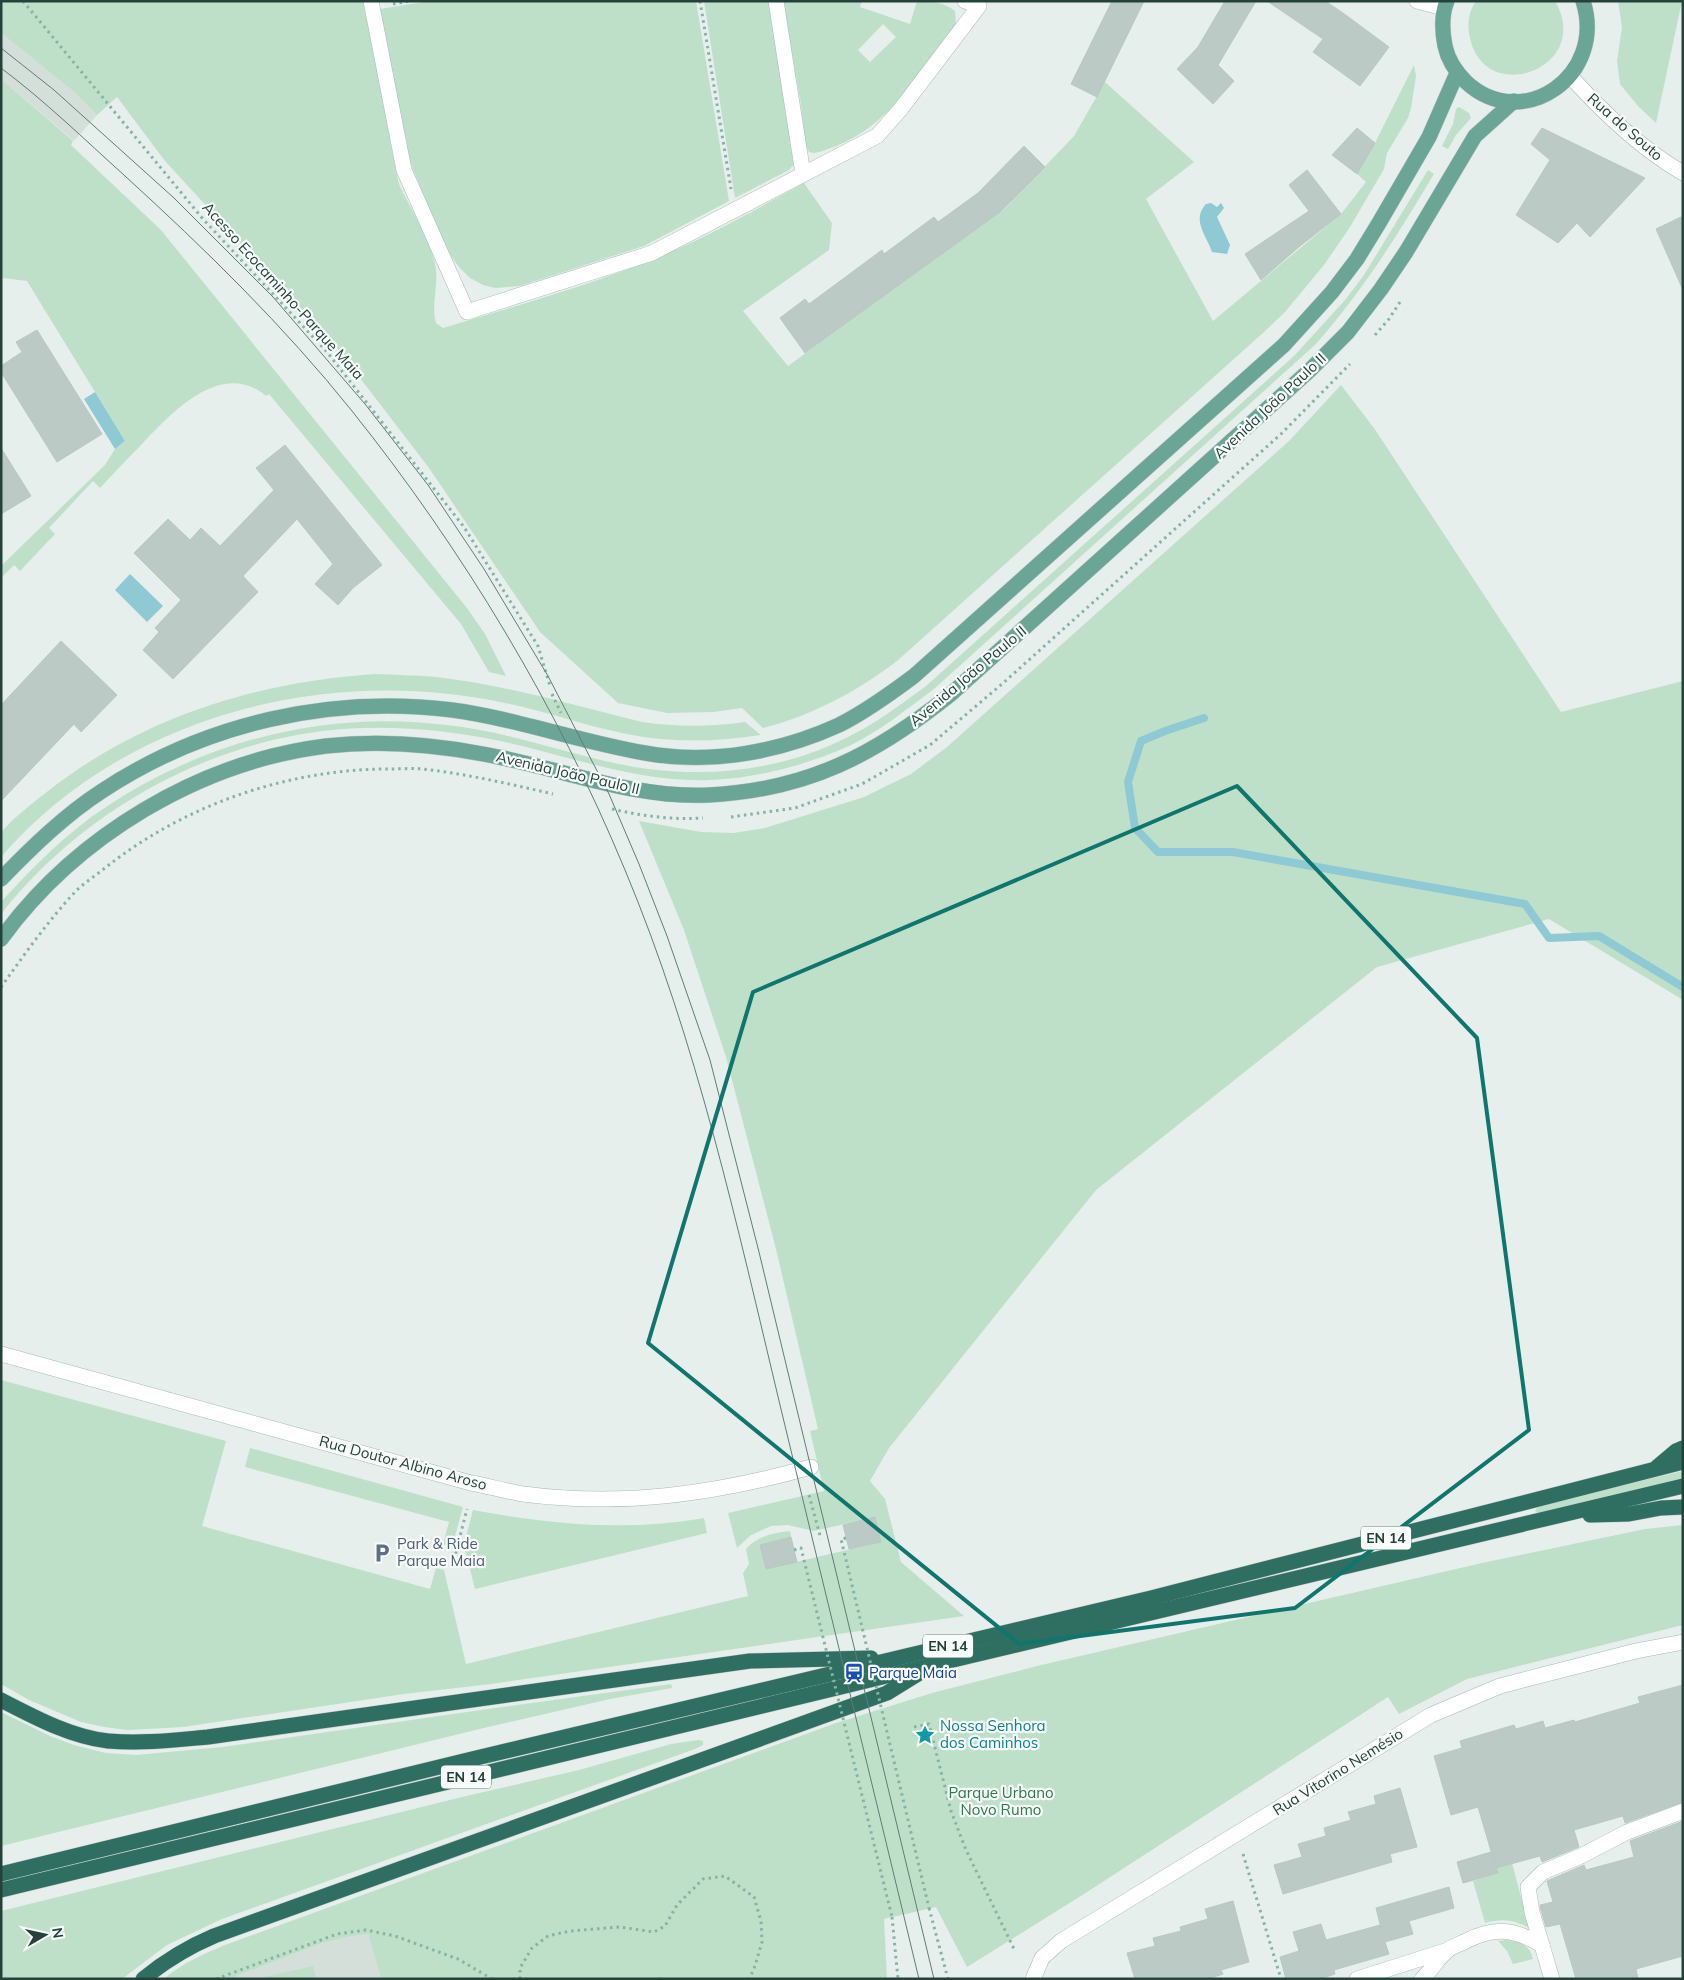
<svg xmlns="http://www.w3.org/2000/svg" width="1684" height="1980" viewBox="0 0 1684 1980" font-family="Mulish,sans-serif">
  <rect width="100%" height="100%" fill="#e6efeb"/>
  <!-- built -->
  <g fill="#d4dfda">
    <polygon points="1,33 73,91 97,115 74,141 1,79"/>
    <polygon points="368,1934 381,1979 229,1979 320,1944 347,1937"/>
  </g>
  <!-- green -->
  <g fill="#bfe0c8" fill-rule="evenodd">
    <path d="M1,1H364L396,171L399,184C410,208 433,244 436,269C438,288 431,305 436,323L443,328C515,306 589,286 658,257C709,237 756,209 804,183L832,223L829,250L743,311L788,366L1004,209L1074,136L1105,82L1194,162L1146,199L1213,321L1341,214L1366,182L1357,174L1375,143L1414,65L1416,76L1411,108L1408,118L1387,153L1384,169L1350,227L1324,265L1285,312L1264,332L897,661C856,692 813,715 763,728L742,708L713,712L667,713L618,703L540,632L429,468L337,348L165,161L117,97L97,115L73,91L1,33Z"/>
    <polygon points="430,1 696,1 729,201 644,246 520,286 495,288 483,285 470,278 459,267 451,256 435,223 408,157 380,9"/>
    <polygon points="704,1 770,1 794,164 789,170 735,198"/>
    <path d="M783,1H862L860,7L910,24L917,1C931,1 944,2 955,11L956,24L953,32C919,74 888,126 836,146C828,149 821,152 814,153L809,152L805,144L801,105ZM883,24L896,37L870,62L858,50Z"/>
    <path d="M1476,1H1555C1594,68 1485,108 1470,38C1467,26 1468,12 1476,1Z"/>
    <polygon points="1618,1 1682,1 1656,123 1638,106 1620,84 1617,61 1622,27"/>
    <path d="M1,79L73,141L71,145L161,230L467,608L485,634L506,676L489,672L461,624L269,394L266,396C222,359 172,412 143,443C128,458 114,473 100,488L93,481L49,528L55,534L20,571L14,565L1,578V566L105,465L115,449L125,441L27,281L3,278L1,281Z"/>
    <polygon points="1459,107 1469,113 1471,118 1456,135 1448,149 1442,146 1453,124 1456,109"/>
    <path d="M1428,170L1434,174C1397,236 1364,289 1316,344L934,689C907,709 880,731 849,746C806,765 758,778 711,780C637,783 571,756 500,741C449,730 395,725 343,729C211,739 82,811 1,914V902C33,867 66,833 106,807C206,740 327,710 447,725C504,731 559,751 614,763C692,780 774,774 846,738C875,724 900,705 926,686L1294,356L1345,300L1364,275Z"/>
    <path d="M1341,385L1374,428L1561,712L1683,681V1000L1549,919L1377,967L1096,1190L889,1448L870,1481L885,1499L901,1562L964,1616L491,1684L404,1694L183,1727L128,1730L104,1727L81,1722L29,1700L1,1684V1380L226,1441L202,1526L430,1589L436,1568L444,1570L466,1664L748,1596L743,1573L749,1564L746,1549C758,1536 772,1533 790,1531L791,1537L760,1545L766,1569L881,1542L875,1517L814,1531L788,1525L771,1526L751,1535L737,1548L728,1513L824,1491L810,1431L818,1429L776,1249L726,1057L684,930L639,821L701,832L733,833L765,828L864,797L911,774L947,747L1289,441Z"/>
    <path d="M375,674C395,675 416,675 436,677C506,685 574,705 642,722C677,727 711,727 745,722L761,735C716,742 671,743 627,734C584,726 543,710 500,702C323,665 122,717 1,857C1,851 0,841 1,834C5,824 38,799 48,791C143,717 256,682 375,674Z"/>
    <polygon points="250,1448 463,1507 452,1547 443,1544 449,1522 245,1467"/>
    <polygon points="1683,1471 1683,1478 1538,1513 1535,1511 1539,1505"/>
    <path d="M473,1510C550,1524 626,1532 704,1518L707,1533L475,1589L464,1545Z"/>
    <path d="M1683,1525V1625L1467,1679L1399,1714L1388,1697L1084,1894L967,1967L936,1907L884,1919L887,1979H381L368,1934L347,1937L320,1944L229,1979H164C182,1963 204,1954 225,1945L836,1723L932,1693L1037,1666L1482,1563L1645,1529Z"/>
    <polygon points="671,1684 672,1688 610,1699 488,1727 1,1846 1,1712 50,1736 74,1745 106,1753 136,1755 222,1747 481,1710"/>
    <polygon points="698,1740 703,1741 703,1745 695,1749 222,1919 167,1945 122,1979 1,1979 1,1911 462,1797 579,1770 671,1744"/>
    <path d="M1511,1859L1529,1928C1515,1920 1502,1918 1485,1923L1473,1881L1497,1873L1495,1864Z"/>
    <path d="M1506,1940C1519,1941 1530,1945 1533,1959L1513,1964L1507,1951L1498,1941Z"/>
    <polygon points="313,1966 316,1979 256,1979"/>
  </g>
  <!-- water -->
  <g fill="#8ec9d4">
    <path d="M1211,203L1217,207L1221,203L1224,208L1217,217L1230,245L1227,254L1212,252C1207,236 1191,220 1206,204Z"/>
    <polygon points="95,392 125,441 115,449 84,399"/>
    <polygon points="130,574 163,606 147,622 115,590"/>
  </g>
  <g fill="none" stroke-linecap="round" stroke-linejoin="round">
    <!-- stream -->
    <polyline stroke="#8ec9d4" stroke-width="8" points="1204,718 1165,731 1141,741 1128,782 1135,828 1158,852 1233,852 1525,904 1549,938 1599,936 1683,987"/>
  </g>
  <!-- building -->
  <g fill="#bbcac4" stroke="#b8c9c2">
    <polygon points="1112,1 1144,1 1097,97 1071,84"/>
    <polygon points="1225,1 1256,1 1218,65 1234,81 1213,104 1177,69 1198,47"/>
    <polygon points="1267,1 1325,1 1343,13 1389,47 1360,86 1313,52 1323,39"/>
    <polygon points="1357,128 1375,143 1357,174 1332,155"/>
    <polygon points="1542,128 1645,178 1590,237 1577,223 1558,243 1516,215 1550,160 1531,144"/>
    <polygon points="1024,146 1045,167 1000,212 805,353 780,318 805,299 809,304 882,250 884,254 934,217 938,222 978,193"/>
    <polygon points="1307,170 1341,214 1300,246 1261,280 1245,254 1309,211 1289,185"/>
    <polygon points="1683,216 1683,290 1656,229"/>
    <polygon points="37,330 102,434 57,462 1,372 1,366 22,352 16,342"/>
    <polygon points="285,445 382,565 353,588 338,605 315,584 333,564 297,519 243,576 258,592 173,679 143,650 159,632 155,628 181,600 134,553 168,519 190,540 201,528 220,546 274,490 256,468"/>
    <polygon points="1,448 31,496 1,514"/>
    <polygon points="61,641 117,695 81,732 74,724 1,801 1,705"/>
    <polygon points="875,1517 881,1542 849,1549 843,1525"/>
    <polygon points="791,1537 797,1562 766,1569 760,1545"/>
    <polygon points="1683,1685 1683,1802 1625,1823 1623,1816 1574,1830 1579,1847 1542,1862 1540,1856 1496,1868 1478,1807 1451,1815 1434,1756 1462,1748 1460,1741 1514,1725 1516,1729 1543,1721 1545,1728 1574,1720 1575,1722 1640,1703 1638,1697"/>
    <polygon points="1400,1788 1417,1847 1390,1854 1392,1862 1283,1894 1274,1865 1302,1857 1298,1844 1326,1836 1324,1828 1351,1820 1348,1812 1376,1804 1374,1796"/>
    <polygon points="1683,1821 1683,1956 1636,1969 1638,1979 1576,1979 1560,1924 1546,1927 1541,1910 1540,1905 1553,1902 1547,1881 1584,1865 1586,1870 1634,1857 1630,1841"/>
    <polygon points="1491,1852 1498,1873 1463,1883 1457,1862"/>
    <polygon points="1449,1887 1454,1908 1409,1921 1413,1934 1385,1942 1389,1954 1334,1970 1335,1974 1320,1979 1286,1979 1280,1957 1299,1951 1293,1932 1321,1924 1326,1940 1380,1925 1382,1932 1376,1908"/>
    <polygon points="1233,1901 1249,1962 1221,1970 1223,1974 1208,1979 1135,1979 1127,1953 1155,1946 1153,1938 1181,1931 1180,1927 1208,1919 1205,1909"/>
  </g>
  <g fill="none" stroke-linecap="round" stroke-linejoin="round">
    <defs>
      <g id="minor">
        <polyline points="371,1 404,170 467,312 652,253 877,136 900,110 979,6 965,1"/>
        <polyline points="776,1 803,174"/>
        <polyline points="1417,1 1444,8"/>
        <path d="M1570,76C1604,113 1640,148 1683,173"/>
        <path d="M1,1354L471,1483C488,1486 505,1491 523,1494C622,1507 715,1494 811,1467"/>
        <polyline points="1033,1979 1042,1958 1061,1941 1431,1715 1500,1686 1636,1651 1683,1642"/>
        <polyline points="1357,1979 1448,1950"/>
        <path d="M1422,1979C1432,1970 1438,1958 1448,1950C1453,1946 1460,1944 1466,1941C1495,1926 1514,1929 1542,1945"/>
        <polyline points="1552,1979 1532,1912 1528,1887 1543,1872 1581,1856 1627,1832 1683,1811"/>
      </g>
      <g id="major">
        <path d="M1447,1C1441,16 1442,31 1445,46C1448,60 1456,72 1466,82C1522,134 1607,76 1583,1"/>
        <path d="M1,879C32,847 65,815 102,791C205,723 330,695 452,710C518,719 580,742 645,753C710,765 780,752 839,725C865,712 890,694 914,676L1284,345L1332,292L1357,259L1379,223L1429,137L1457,73"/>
        <path d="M1,939C76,836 199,762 326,746C379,740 431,744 483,754C558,767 632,799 709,795C808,790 876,754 951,694L1310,370L1348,332L1381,289L1406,252L1475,136L1514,101"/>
      </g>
      <g id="highway">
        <polyline points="1657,1467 1676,1451 1683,1448"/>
        <polyline points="1590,1515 1629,1514 1661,1508 1683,1507"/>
        <path d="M1,1700C34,1717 71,1737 108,1741C142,1744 175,1740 208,1737L750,1661L871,1658"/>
        <polyline points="1,1874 472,1759 1151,1598 1683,1462"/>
        <polyline points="1,1890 932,1665 1683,1486"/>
        <path d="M143,1979C165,1961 188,1947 214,1936L887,1693L921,1672"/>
      </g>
    </defs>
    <!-- minor casing -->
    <use href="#minor" stroke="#a8b8b2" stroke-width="16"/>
    <!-- major casing -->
    <use href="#major" stroke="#c2cac8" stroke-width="16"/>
    <!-- highway casing -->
    <use href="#highway" stroke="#c2cac8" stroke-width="16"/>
    <!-- path -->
    <g stroke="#86b3a5" stroke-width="3" stroke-dasharray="2.5 4" stroke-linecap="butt">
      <polyline points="23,1 203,219 327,352 464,527 538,646 550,686"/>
      <polyline points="700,1 731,189"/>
      <polyline points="393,4 410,1"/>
      <polyline points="1375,335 1389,319 1400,302"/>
      <polyline points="552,694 561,713"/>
      <path d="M612,809C642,816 672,820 703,818"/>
      <polyline points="731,817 795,808 862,784 930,745 1002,684 1281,434 1350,364"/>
      <path d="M1,987C24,955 48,921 75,892C84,883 95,876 105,868C184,805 288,769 389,769C400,769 412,768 423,769C467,774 510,784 553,794"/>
      <polyline points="809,1495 821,1539"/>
      <polyline points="454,1560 467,1509"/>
      <polyline points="914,1727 929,1724 951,1811 966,1850 1015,1951"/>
      <polyline points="1243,1854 1281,1979"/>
      <polyline points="929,1908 948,1979"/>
      <polyline points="892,1917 898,1979"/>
      <polyline points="216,1979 337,1934 366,1930 395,1936 458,1959 492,1979"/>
      <polyline points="520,1979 520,1968 532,1948 548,1936 570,1931 620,1927 654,1932 665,1926 677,1905 703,1879 725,1876 754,1897 761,1921 762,1942 754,1969 749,1979"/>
      <polyline points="659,1979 666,1979"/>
    </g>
    <!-- minor -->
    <use href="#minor" stroke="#fff" stroke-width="15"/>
    <!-- major -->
    <use href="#major" stroke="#6aa596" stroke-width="15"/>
    <!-- highway -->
    <use href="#highway" stroke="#2f6f62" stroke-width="15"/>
    <!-- tram -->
    <g stroke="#5f7d75" stroke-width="1">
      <polyline points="1,48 54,90 174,198 273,297 365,404 428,485 484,569 548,676 609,794 639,864 667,936 710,1060 759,1252 934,1979"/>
      <path d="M1,68C45,101 84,139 125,176C205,249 284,326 352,411C463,550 557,706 625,870C697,1042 737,1225 780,1405C826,1596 873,1787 919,1979"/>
    </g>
    <!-- path-bridge -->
    <g stroke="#86b3a5" stroke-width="3" stroke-dasharray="2.5 4" stroke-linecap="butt">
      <polyline points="846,1538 841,1539 929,1908"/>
      <polyline points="794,1550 801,1548 892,1917"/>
    </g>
  </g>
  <!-- marked area -->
  <path fill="none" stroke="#0f766e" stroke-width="4" stroke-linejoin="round" d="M1237,786L1477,1038L1529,1430L1295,1608L1019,1644L648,1343L753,992Z"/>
  <!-- icons -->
  <defs>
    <symbol id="parking-bare" viewBox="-9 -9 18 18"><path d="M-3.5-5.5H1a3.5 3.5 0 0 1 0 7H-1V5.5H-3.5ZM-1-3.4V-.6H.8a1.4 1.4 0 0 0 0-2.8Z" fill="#5c6f8a" stroke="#f7fbf9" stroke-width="2.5" paint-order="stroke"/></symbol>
    <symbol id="station-bare" viewBox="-9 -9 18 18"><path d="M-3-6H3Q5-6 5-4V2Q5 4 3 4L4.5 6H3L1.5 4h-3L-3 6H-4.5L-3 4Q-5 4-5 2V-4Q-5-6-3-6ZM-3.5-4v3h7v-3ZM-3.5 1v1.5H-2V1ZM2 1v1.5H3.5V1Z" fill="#1a4fb4" stroke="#f7fbf9" stroke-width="2.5" paint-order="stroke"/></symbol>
    <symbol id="sight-bare" viewBox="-9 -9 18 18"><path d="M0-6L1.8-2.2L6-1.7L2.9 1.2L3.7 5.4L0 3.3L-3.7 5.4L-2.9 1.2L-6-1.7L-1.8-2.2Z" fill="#0f9aa8" stroke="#f7fbf9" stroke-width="2.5" paint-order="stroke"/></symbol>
  </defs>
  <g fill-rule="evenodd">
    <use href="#parking-bare" x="368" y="1539" width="28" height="28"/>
    <use href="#station-bare" x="840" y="1659" width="28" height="28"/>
    <use href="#sight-bare" x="911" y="1721" width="28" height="28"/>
  </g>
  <g text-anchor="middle" stroke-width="4.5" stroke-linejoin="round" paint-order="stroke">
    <!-- shield labels -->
    <g fill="#f7fbf9" stroke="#637a73" stroke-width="1">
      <rect x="1361" y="1526.5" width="50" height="23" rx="4"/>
      <rect x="923" y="1634.5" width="50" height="23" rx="4"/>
      <rect x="441" y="1765.5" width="50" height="23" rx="4"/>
    </g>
    <g font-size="14" font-weight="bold" fill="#24423a">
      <text x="1386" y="1543">EN 14</text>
      <text x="948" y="1651">EN 14</text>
      <text x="466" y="1782">EN 14</text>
    </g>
    <!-- street labels -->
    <g font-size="15" fill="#24423a" stroke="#f7fbf9">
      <text transform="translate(1625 127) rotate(41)" y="5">Rua do Souto</text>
      <text transform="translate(283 291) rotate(48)" y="5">Acesso Ecocaminho-Parque Maia</text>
      <text transform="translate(1270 406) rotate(-43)" y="5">Avenida João Paulo II</text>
      <text transform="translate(968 676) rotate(-40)" y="5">Avenida João Paulo II</text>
      <text transform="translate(568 773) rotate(13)" y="5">Avenida João Paulo II</text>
      <text transform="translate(403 1463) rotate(15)" y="5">Rua Doutor Albino Aroso</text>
      <text transform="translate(1338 1772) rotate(-32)" y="5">Rua Vitorino Nemésio</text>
    </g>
    <!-- service labels -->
    <g font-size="15" fill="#4e5e75" stroke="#f7fbf9" text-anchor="start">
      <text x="397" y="1549">Park &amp; Ride<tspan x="397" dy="17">Parque Maia</tspan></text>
    </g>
    <!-- transit labels -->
    <g font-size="15" fill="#164399" stroke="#f7fbf9" text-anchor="start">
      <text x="869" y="1678">Parque Maia</text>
    </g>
    <!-- culture labels -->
    <g font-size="15" fill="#0d838f" stroke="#f7fbf9" text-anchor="start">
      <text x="940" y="1731">Nossa Senhora<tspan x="940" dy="17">dos Caminhos</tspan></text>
    </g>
    <!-- park labels -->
    <g font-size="15" fill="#2d7a4b" stroke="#f7fbf9">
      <text x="1001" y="1798">Parque Urbano<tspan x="1001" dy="17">Novo Rumo</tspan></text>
    </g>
  </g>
  <!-- border -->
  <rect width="1684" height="1980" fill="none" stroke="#24423a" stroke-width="5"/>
  <!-- north arrow -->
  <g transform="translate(45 1935) rotate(81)" stroke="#f7fbf9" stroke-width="4" paint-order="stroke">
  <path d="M0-4L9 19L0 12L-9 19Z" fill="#24423a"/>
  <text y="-8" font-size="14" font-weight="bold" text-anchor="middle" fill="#24423a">N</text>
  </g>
</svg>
